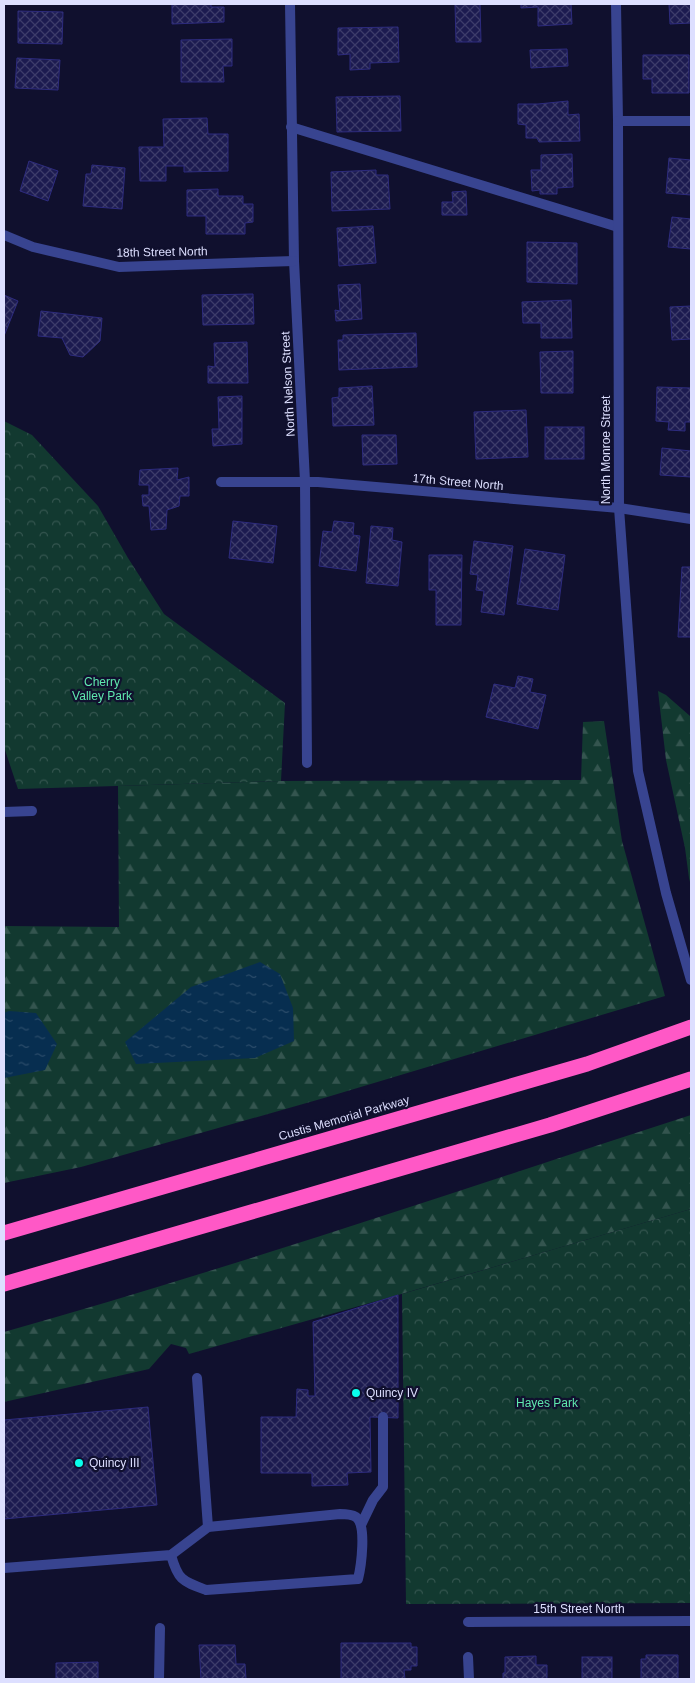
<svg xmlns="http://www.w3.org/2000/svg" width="695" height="1683" viewBox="0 0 695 1683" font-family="Helvetica,sans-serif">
  <defs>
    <pattern id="forest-firs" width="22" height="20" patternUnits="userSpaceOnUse" patternTransform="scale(1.25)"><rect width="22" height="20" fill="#123930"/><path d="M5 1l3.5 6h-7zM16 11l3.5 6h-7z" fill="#34554f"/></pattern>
    <pattern id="park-crowns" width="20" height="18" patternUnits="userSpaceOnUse" patternTransform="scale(1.25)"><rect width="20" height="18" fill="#123930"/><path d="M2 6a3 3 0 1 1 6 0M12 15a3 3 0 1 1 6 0" fill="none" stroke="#34554f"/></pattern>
    <pattern id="water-ripples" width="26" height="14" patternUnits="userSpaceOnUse" patternTransform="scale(1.25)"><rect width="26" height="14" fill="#072e50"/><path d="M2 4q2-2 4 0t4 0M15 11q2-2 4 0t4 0" fill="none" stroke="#2b4c6a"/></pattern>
    <pattern id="building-cross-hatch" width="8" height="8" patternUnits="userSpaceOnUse" patternTransform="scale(1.25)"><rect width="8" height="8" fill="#1c1b50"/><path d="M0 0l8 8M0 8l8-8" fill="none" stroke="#3d3c6a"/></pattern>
  </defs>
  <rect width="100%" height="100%" fill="#10102e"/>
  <!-- forest -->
  <g fill="url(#forest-firs)">
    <polygon points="658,691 666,695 690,716 691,721 691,886 689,878 685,848 666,760"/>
    <polygon points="604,721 622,841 665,996 324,1098 81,1167 4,1183 4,926 119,927 118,786 281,781 581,780 583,722"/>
    <path d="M691,1115V1209L398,1295L189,1354L186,1348L171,1344L149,1369L4,1402V1332C235,1267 463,1189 691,1115Z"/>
  </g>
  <!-- park -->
  <g fill="url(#park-crowns)">
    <polygon points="4,421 32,435 98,506 128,558 164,614 285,703 281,781 18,789 4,747"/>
    <polygon points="691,1209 691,1603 406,1604 402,1294"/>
  </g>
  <!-- water -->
  <g fill="url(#water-ripples)">
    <polygon points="260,962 280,974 293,1008 294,1041 255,1058 136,1064 125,1042 191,987"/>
    <polygon points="9,1011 36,1013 57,1044 45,1070 4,1078 4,1013"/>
  </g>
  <!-- building -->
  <g fill="url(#building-cross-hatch)" stroke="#2d2b7e">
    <polygon points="172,4 211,4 211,7 224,7 224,22 172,24"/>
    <polygon points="455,4 480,4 481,42 456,42"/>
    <polygon points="521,4 571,4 572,24 538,26 538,7 521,8"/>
    <polygon points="669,4 691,4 691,23 670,24"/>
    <polygon points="18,11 63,12 62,44 18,43"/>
    <polygon points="398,27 399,62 370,63 370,69 350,70 350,54 338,55 338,28"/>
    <polygon points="232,39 232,66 223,66 224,82 181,82 181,40"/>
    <polygon points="567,49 568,66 531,68 530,50"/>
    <polygon points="643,55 689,55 689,93 652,93 652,79 643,79"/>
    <polygon points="17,58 60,60 58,90 15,88"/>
    <polygon points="400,96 401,131 337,132 336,97"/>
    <polygon points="568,101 568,115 579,114 580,141 539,142 537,138 526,138 526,125 518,124 518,104 538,104"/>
    <polygon points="207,118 208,134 228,134 228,171 184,172 184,166 166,166 166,181 140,181 139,147 164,147 163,119"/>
    <polygon points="572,154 573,187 557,188 557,194 540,194 540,190 532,191 531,170 541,170 541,155"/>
    <polygon points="669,158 691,160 691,195 666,193"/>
    <polygon points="29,161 58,171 48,201 20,191"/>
    <polygon points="92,165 125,168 122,209 83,206 86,174 91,174"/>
    <polygon points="376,170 376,175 388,175 390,209 332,211 331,172"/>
    <polygon points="218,189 218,196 243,196 243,204 253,204 253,222 245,223 245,234 206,234 206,216 187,216 187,190"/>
    <polygon points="466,191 467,215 442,215 442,202 453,202 452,192"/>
    <polygon points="672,217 691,219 691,249 668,247"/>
    <polygon points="373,226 376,263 339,266 337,228"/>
    <polygon points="527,242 577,243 577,284 527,282"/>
    <polygon points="360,284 362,319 336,321 335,310 340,311 338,285"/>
    <polygon points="253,294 254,324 203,325 202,295"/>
    <polygon points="4,295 18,301 4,336"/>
    <polygon points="571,300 572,338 541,338 541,323 523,323 522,302"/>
    <polygon points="691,306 691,339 672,340 670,307"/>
    <polygon points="41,311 102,318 100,341 83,357 70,355 62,338 38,336"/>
    <polygon points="416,333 417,367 339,370 338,340 343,340 343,335"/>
    <polygon points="247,342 248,383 208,383 208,366 215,367 214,343"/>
    <polygon points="573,351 573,393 541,393 540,352"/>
    <polygon points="372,386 374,425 333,426 332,398 339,397 339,388"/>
    <polygon points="657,387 691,388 691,422 685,422 685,431 668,430 669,422 656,421"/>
    <polygon points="242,396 242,444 213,446 212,429 219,429 218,397"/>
    <polygon points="526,410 528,457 476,459 474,412"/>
    <rect x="545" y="427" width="39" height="32"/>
    <polygon points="362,435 396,435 397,464 363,465"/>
    <polygon points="662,448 691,451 691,477 660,475"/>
    <polygon points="178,468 177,480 189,477 189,496 180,496 179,506 167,510 166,529 151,530 149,506 143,506 142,495 149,495 149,485 139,485 140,470"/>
    <polygon points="233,521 277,526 273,563 229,558"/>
    <polygon points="334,521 354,523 353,535 360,536 356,571 319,566 323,531 332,532"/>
    <polygon points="371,526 393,528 392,540 402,542 398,586 366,583"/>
    <polygon points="474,541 513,546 504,615 481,612 484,591 476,590 478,575 470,574"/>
    <polygon points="525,549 565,555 558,610 517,604"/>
    <polygon points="429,555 462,555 461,625 436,625 436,590 429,590"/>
    <polygon points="682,567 691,567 691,637 678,637"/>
    <polygon points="518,676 533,679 530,692 546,695 538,729 486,717 494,684 515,688"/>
    <polygon points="398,1295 398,1418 370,1417 371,1472 347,1473 348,1485 312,1486 312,1473 261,1473 261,1417 296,1417 297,1389 308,1390 308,1396 315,1396 313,1322"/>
    <polygon points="148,1407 157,1505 4,1519 4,1420"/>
    <polygon points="341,1643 411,1643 411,1647 417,1647 417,1666 411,1666 411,1670 404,1670 405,1679 341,1679"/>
    <polygon points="199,1645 235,1645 236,1664 245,1664 246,1679 201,1679"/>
    <polygon points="646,1655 678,1655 678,1679 641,1679 641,1659 646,1659"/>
    <polygon points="536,1656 536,1665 547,1665 547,1679 503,1679 503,1673 505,1673 505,1657"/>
    <rect x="582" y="1657" width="30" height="22"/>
    <polygon points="98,1662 98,1679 56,1679 56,1663"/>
  </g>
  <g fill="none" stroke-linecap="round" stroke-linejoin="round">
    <!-- lane -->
    <g stroke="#384490" stroke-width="10">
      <polyline points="291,127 618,227"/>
      <polyline points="197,1378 208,1527"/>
      <polyline points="361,1525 373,1500 383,1487 383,1417"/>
      <path d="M4,1568L171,1555L208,1527L340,1514C345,1514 351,1514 356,1517C367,1525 361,1567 358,1579L206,1590C182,1581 178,1580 171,1555"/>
    </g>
    <!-- street -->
    <g stroke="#384490" stroke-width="10">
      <polyline points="290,4 294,261 305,481 307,763"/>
      <polyline points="616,4 618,121 619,508 638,771 666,893 691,980"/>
      <polyline points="618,121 691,121"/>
      <polyline points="4,235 33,247 119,267 294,261"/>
      <polyline points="221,482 318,482 619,508 691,519"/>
      <polyline points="4,812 32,811"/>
      <polyline points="468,1622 691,1621"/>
      <polyline points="468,1657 469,1679"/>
      <polyline points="159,1679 160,1628"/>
    </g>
    <!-- highway -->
    <g stroke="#ff58c6" stroke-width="15">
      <polyline points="4,1233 587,1064 691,1027"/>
      <polyline points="4,1284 550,1125 691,1079"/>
    </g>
  </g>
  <!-- markers -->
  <g fill="#09ffec" stroke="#10102e" stroke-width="2">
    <circle cx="356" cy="1393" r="5"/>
    <circle cx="79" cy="1463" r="5"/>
  </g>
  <g text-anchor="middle" stroke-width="4.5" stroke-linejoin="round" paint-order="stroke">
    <!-- street labels -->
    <g font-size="12" fill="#dddfff" stroke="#10102e">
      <text transform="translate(162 252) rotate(-1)" y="4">18th Street North</text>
      <text transform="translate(288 384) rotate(-93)" y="4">North Nelson Street</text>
      <text transform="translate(606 450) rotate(-90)" y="4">North Monroe Street</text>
      <text transform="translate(458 482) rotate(5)" y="4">17th Street North</text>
      <text transform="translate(344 1118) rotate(-16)" y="4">Custis Memorial Parkway</text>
      <text x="579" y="1613">15th Street North</text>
    </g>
    <!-- park labels -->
    <g font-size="12" fill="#5fe9ae" stroke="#10102e">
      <text x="102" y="686">Cherry<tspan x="102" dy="14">Valley Park</tspan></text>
      <text x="547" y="1407">Hayes Park</text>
    </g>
    <!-- poi labels -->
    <g font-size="12" fill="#dddfff" stroke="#10102e" text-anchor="start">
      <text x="366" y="1397">Quincy IV</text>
      <text x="89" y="1467">Quincy III</text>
    </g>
  </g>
  <!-- border -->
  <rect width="695" height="1683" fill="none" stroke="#dddfff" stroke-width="10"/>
</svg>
